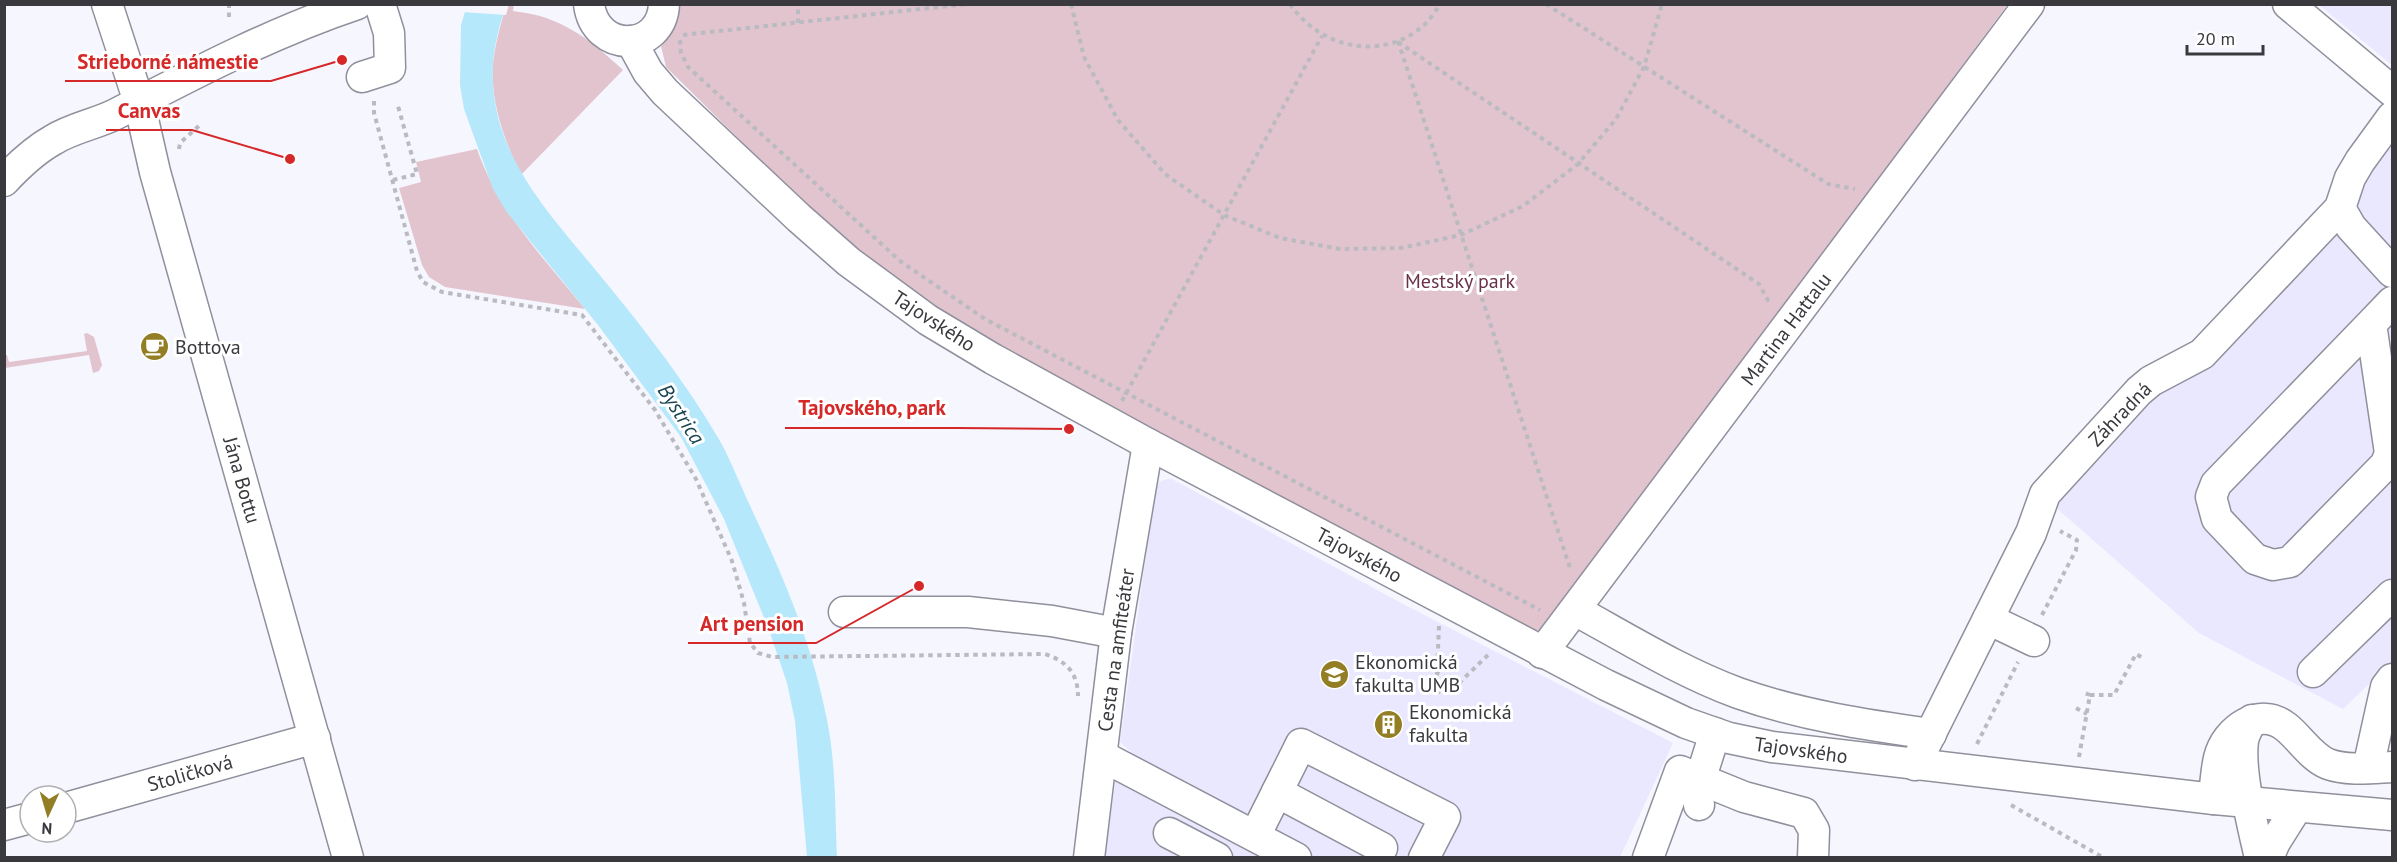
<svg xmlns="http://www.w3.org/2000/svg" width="2397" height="862" viewBox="0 0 2397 862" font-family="'PT Sans',sans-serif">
  <rect width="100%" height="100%" fill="#f6f6ff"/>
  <!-- built -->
  <g fill="#e9e8fe">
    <polygon points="2319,5 2392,5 2392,65"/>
    <polygon points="2392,132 2392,662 2343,709 2199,633 2053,505"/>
    <polygon points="1167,479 1172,479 1405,605 1673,743 1620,857 1105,858 1116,776 1131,783 1134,755 1120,742 1155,490 1159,482"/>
  </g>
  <!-- green -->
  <g fill="#e2c4ce">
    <path d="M514,4L513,11C561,16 588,38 623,70L521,175C505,142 490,102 493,64C495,44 501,24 506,5Z"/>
    <polygon points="671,4 2007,5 1547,630 1523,630 957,322 891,278 822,221 666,67 661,46 670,22"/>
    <path d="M477,149C499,213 543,257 585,309L445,287L429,277L422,265L399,188L421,182L416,162Z"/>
    <polygon points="87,333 94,337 102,365 99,371 93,373 89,355 5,368 5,355 7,355 9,362 87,351 84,334"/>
  </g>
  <!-- water -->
  <path fill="#b6e8fb" d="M467,5H506C500,24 494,45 493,65C488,154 552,216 603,279C645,330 687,384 720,441C732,463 741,487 752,510C784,578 813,646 827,720C836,763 835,813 837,857H807L795,721L787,683L769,630L724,519L681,437L598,325L506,211L493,189L464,109L460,85L461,25Z"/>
  <!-- pier -->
  <polygon fill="#f6f6ff" points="463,4 509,4 506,15 461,12"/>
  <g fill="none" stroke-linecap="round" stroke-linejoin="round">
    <defs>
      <g id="minor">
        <polyline points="107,4 139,102 155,172 348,858"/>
        <path d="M589,4C595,54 662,53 664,4"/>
        <polyline points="2288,4 2392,91"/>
        <polyline points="631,41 648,72 665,92 799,218 849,262 928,320 993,359 1148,444 1606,685 1686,723 1729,738 1772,747 2214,799 2392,815"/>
        <polyline points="362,77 390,68 389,33 380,4"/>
        <path d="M4,181C18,166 35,150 53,140C72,128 96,124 116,114C195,73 273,32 357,4"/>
        <polyline points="2340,208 2351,227 2392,272"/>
        <polyline points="2371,324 2390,453 2386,464 2290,562 2273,565 2255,559 2217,519 2211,497 2216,484 2371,324 2392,302"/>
        <path d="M1575,610C1628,639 1681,672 1738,693C1800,715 1866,725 1931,734"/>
        <polyline points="844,612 968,612 1052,621 1116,633"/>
        <polyline points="1988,619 2034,641"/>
        <polyline points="1542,653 2029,4"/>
        <polyline points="2313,672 2392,595"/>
        <path d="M2252,720C2249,726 2244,734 2243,741C2239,772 2253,827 2260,858"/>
        <polyline points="1102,756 1296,858"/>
        <polyline points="1915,765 2031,533 2045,494 2139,391 2151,381 2202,354 2340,208 2350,178 2360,161 2392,117"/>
        <polyline points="2368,768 2386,687 2392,679"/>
        <polyline points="1277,792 1382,848"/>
        <path d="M2214,799C2215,786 2216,771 2219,758C2226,729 2260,706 2286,727C2300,738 2311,757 2328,764C2347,771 2372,768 2392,767"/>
        <polyline points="1699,805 1697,790 1715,733"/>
        <polyline points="66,808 315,738"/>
        <polyline points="4,825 30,818"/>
        <polyline points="1169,833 1217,858"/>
        <polyline points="1255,836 1301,744 1445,817 1424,858"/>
        <polyline points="1089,858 1116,633 1148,444"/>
        <polyline points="1648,858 1680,771 1744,797 1804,813 1814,830 1813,858"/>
        <polyline points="2268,858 2275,842 2297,807"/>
      </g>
    </defs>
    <!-- minor casing -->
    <use href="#minor" stroke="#90909d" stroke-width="33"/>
    <!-- path -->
    <g stroke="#babac1" stroke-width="4" stroke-dasharray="4.5 4.5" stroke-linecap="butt">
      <polyline points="1071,4 1084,57 1118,120 1165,174 1224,215 1280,238 1340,249 1401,248 1461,235 1523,206 1578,164 1616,119 1644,67 1662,4"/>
      <path d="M1290,4C1320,48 1381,62 1423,26C1430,20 1435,11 1441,4"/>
      <polyline points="1546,4 1828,184 1855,189"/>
      <polyline points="229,17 229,4"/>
      <polyline points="798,23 798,4"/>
      <polyline points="683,35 967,4"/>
      <polyline points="680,40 681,53 688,67 900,261 985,319 1540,610"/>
      <polyline points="1398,41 1571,571"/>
      <polyline points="1398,42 1759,284 1770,304"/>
      <path d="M374,101V113L417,271L423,282L442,292L582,315L655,410L696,479L732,561L744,603L750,643L758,653L772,657L1045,654C1066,661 1078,673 1078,696"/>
      <polyline points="179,149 180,143 202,123"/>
      <polyline points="393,180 417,174 398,106"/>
      <polyline points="1122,401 1322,36"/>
      <polyline points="2042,615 2076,550 2077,540 2060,531"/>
      <polyline points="1439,626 1437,673 1458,684 1488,655"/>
      <polyline points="1438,693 1446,678"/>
      <polyline points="2090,695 2114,695 2136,654 2145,659"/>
      <polyline points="2076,708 2087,714"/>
      <polyline points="1977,744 2018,662"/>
      <polyline points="2079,757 2090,695 2085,693"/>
      <polyline points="2011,805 2104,858"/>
    </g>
    <!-- minor -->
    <use href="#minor" stroke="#fff" stroke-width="30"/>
  </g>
  <!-- icons -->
  <defs>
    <symbol id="cafe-disc" viewBox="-11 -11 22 22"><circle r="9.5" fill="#937e25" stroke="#fff"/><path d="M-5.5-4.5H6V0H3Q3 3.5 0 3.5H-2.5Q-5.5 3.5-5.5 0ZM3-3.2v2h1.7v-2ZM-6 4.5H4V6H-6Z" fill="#fff"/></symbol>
    <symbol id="university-disc" viewBox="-11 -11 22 22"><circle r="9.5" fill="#937e25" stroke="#fff"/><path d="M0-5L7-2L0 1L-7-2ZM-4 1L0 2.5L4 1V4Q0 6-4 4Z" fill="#fff"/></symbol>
    <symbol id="building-disc" viewBox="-11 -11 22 22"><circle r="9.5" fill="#937e25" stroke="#fff"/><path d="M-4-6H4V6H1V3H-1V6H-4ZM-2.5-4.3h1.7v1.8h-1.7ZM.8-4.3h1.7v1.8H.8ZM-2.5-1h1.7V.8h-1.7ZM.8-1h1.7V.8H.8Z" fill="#fff"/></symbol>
  </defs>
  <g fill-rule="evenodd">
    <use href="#cafe-disc" x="138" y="330" width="33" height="33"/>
    <use href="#university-disc" x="1318" y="658" width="33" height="33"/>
    <use href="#building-disc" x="1372" y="708" width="33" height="33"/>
  </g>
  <g text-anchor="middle" stroke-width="6" stroke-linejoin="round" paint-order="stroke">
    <!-- park labels -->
    <g font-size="20" fill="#6a3048" stroke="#fff">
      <text x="1460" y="288">Mestský park</text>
    </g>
    <!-- street labels -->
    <g font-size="20" fill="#39393e" stroke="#fff">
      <text transform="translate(934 321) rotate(33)" y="7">Tajovského</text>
      <text transform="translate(1786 329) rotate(-53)" y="7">Martina Hattalu</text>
      <text transform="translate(2120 414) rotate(-46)" y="7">Záhradná</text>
      <text transform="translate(242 480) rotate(74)" y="7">Jána Bottu</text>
      <text transform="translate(1359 555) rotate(28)" y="7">Tajovského</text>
      <text transform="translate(1116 650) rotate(-82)" y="7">Cesta na amfiteáter</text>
      <text transform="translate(1801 750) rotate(8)" y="7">Tajovského</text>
      <text transform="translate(190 773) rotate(-16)" y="7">Stoličková</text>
    </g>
    <!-- poi labels -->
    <g font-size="20" fill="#39393e" stroke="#fff" text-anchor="start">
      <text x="175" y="354">Bottova</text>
      <text x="1355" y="669">Ekonomická<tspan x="1355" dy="23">fakulta UMB</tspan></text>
      <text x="1409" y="719">Ekonomická<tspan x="1409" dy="23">fakulta</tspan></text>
    </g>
    <!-- water labels -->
    <g font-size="21" font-style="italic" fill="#194451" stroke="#fff">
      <text transform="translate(681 414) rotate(57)" y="7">Bystrica</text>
    </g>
  </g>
  <!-- callouts -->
  <path fill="none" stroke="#d62828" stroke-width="2" d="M342 60L271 81H65M290 159L192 130H106M1069 429L958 428H785M919 586L816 643H688"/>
  <g fill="#d62828" stroke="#fff" stroke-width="2">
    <circle cx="342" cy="60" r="6"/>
    <circle cx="290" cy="159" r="6"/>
    <circle cx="1069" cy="429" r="6"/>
    <circle cx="919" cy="586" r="6"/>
  </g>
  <g font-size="21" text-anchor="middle" font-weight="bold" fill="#d62828" stroke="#fff" stroke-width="6" stroke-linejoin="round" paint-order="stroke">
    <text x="168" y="69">Strieborné námestie</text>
    <text x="149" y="118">Canvas</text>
    <text x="872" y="415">Tajovského, park</text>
    <text x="752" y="631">Art pension</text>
  </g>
  <!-- border -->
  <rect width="2397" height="862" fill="none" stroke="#39393e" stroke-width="12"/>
  <!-- north arrow -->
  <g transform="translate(48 814) rotate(184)"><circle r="28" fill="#ffffff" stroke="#b0b0b2" stroke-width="1.5"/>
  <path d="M0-4.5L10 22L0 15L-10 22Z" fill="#937e25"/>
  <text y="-9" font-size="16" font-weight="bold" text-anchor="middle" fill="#39393e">N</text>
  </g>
  <!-- scale -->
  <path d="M2187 45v9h76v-9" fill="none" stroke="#39393e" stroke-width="3"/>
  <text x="2196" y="45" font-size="18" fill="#39393e" stroke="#ffffff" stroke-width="4.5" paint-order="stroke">20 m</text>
</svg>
